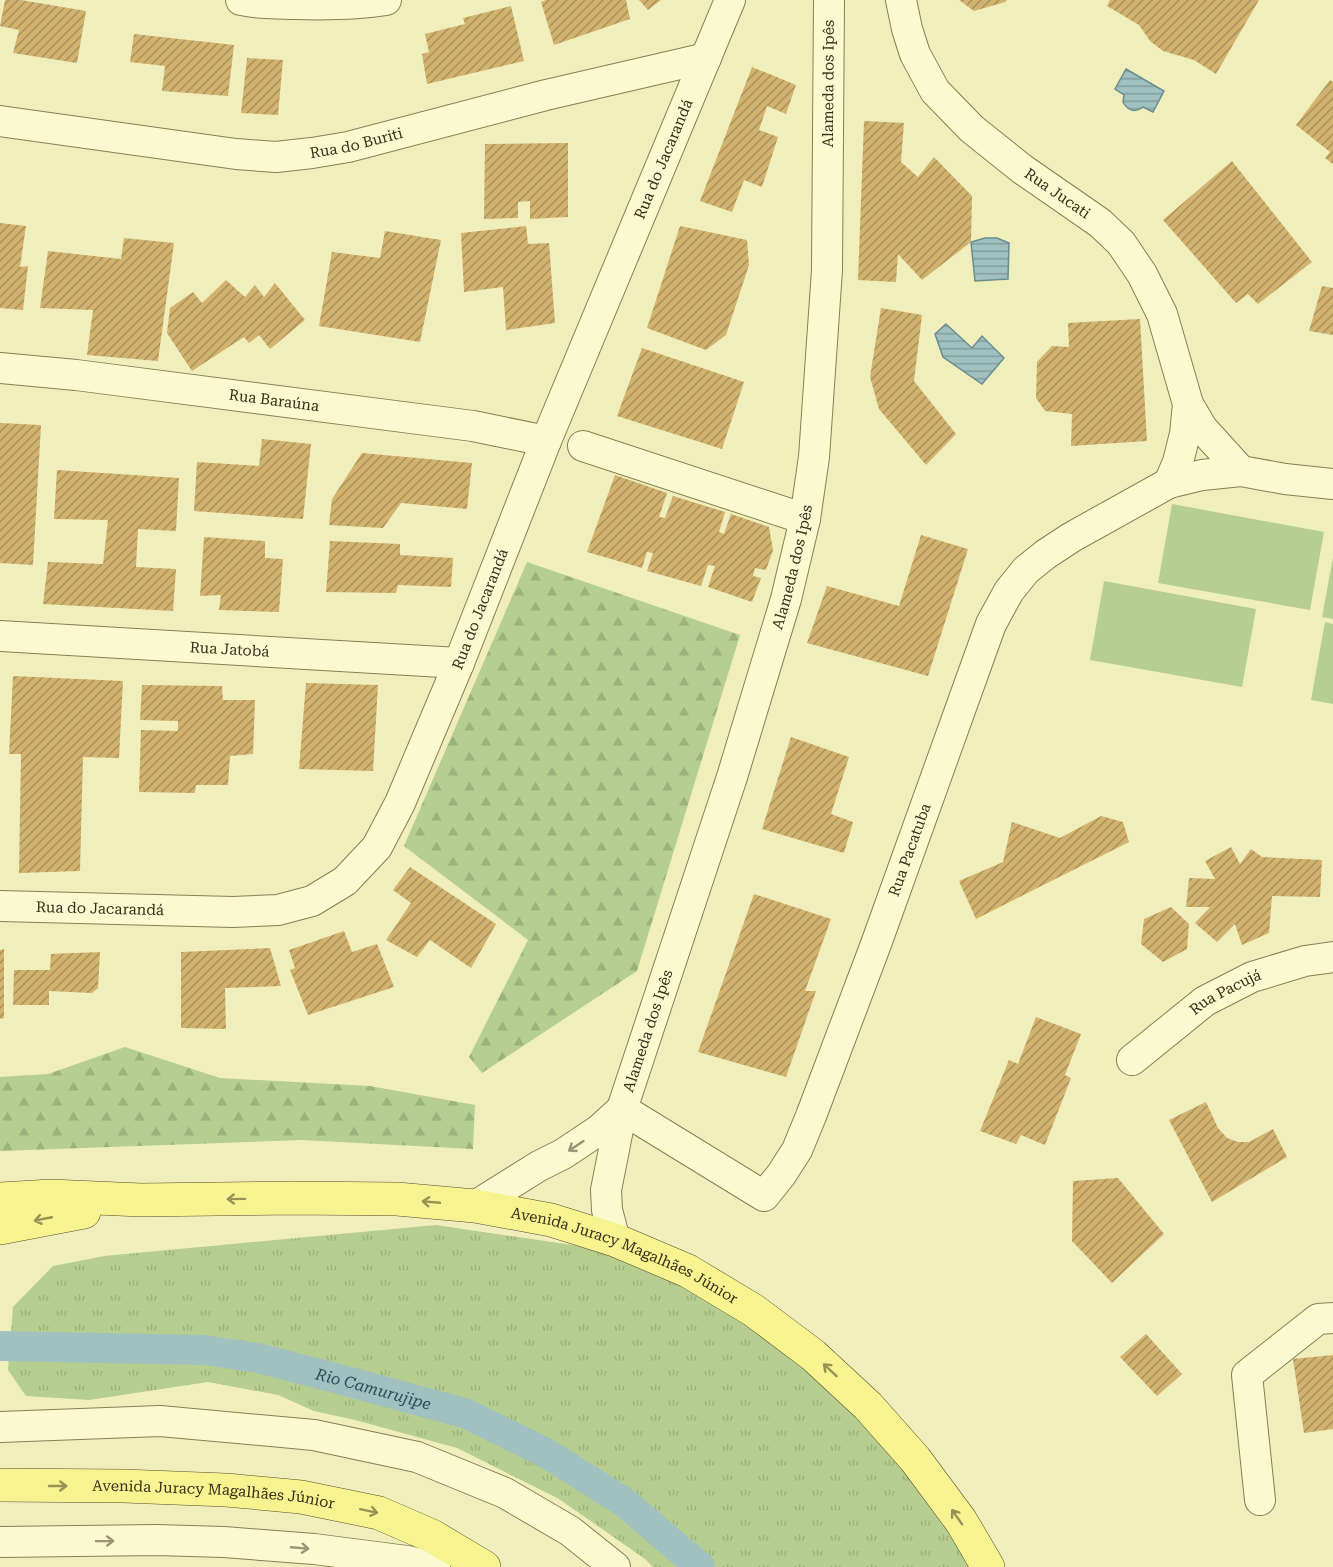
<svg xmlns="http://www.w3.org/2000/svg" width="1333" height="1567" viewBox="0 0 1333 1567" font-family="'Roboto Serif',serif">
  <defs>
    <pattern id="grass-tufts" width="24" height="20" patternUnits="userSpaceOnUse" patternTransform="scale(1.5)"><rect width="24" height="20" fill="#b6ce8f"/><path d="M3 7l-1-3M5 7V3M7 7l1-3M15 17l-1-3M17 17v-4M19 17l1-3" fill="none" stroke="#9db17b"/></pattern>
    <pattern id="forest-firs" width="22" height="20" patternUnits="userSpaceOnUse" patternTransform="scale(1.5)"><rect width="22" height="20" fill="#b6ce8f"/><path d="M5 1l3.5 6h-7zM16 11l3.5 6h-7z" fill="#9db17b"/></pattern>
    <pattern id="water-rules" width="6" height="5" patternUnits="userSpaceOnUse" patternTransform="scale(1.5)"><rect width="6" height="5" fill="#a0c1c0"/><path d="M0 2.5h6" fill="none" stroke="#839d9b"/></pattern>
    <pattern id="building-hatch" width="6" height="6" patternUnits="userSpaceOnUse" patternTransform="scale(1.5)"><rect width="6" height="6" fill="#d1b26f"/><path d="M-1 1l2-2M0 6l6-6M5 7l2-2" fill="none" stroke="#aa915a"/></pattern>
  </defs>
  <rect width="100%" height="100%" fill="#f0efbc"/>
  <!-- grass -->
  <polygon fill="url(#grass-tufts)" points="436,1225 626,1253 745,1314 936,1481 982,1567 653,1567 645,1559 559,1499 457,1448 355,1420 314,1411 278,1395 208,1382 89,1400 26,1396 8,1370 13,1307 53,1266 104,1256"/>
  <!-- forest -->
  <g fill="url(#forest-firs)">
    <polygon points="527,562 740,635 637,971 482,1073 469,1057 528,940 404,846"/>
    <polygon points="125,1047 220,1078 370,1086 475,1105 473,1149 301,1140 0,1151 0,1077 48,1074"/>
  </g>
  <!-- park -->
  <g fill="#b6ce8f">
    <polygon points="1172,504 1324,532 1310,610 1158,583"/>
    <polygon points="1333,557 1333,619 1322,617"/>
    <polygon points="1104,581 1256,609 1242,687 1090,660"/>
    <polygon points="1325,622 1333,624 1333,704 1311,700"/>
  </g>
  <!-- water -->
  <g fill="url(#water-rules)" stroke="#678d8e" stroke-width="1.5">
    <path d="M1126,69L1164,91L1153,112L1143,107C1135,113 1128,111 1123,102L1124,95L1115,89Z"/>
    <polygon points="985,238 997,238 1009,243 1008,279 975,281 971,242"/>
    <polygon points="946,324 972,348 982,336 1004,358 982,384 943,357 935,334"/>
  </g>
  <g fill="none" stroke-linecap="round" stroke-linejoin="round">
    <!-- canal -->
    <path stroke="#a0c1c0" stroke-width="30" id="s1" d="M0,1346L204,1350L258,1358L350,1382L467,1414L546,1453L624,1502L700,1567"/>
  </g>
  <!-- building -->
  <g fill="url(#building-hatch)">
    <polygon points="5,0 21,0 86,11 77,63 13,53 19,30 0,26"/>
    <polygon points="546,0 626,0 630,19 554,45 541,2"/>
    <polygon points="639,0 661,0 648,10"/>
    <polygon points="959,0 1007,0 1005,2 974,11"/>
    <polygon points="1110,0 1259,0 1216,74 1194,60 1163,51 1150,41 1139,25 1107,6"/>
    <polygon points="511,6 524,61 427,84 422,54 429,52 425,34 465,24 463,18"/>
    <polygon points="134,34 234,45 228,96 162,91 165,66 130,62"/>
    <polygon points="247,58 283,60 278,115 241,113"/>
    <polygon points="752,67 796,85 786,114 767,106 759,130 778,137 762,187 744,180 732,212 700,201"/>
    <polygon points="1330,80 1333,82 1333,164 1325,158 1330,152 1296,125"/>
    <polygon points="864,121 904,123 901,162 918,177 934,157 972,196 971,242 922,280 898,254 896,282 858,280"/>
    <polygon points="568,143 568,217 530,219 530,201 518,202 518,218 484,219 485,144"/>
    <polygon points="1232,161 1312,262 1258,304 1248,294 1236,303 1163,220"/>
    <polygon points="0,223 26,226 20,267 28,266 23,310 0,308"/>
    <polygon points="526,226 528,244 549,243 555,323 506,330 503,287 464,292 461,233"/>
    <polygon points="680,226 747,240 749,265 726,335 706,350 647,328"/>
    <polygon points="385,231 441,240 420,342 319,326 332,252 380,258"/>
    <polygon points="124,238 174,243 158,361 87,355 93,310 40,308 48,251 121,259"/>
    <polygon points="226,280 245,297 255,285 264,297 275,283 305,320 270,349 259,335 249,343 244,337 192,371 167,333 170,308 193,292 202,303"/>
    <polygon points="1322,286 1333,288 1333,335 1309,331"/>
    <polygon points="881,308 922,315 914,381 956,434 926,465 879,409 870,377"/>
    <polygon points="1140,319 1147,441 1071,446 1072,414 1045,411 1036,398 1037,362 1052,346 1069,347 1068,323"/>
    <polygon points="642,348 744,382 722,449 617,416"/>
    <polygon points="0,423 41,425 33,565 0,563"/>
    <polygon points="262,439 311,444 303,519 194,511 197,462 259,466"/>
    <polygon points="362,453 472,463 467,509 401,503 383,528 329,525 332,499"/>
    <polygon points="57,470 179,478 176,531 138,529 136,567 176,569 173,611 43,604 48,562 103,564 108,520 54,519"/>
    <polygon points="615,475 667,493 659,517 665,518 673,496 725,512 719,532 724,534 731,514 769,527 773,550 766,570 755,568 753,576 761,578 752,602 708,587 715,566 708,565 701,586 647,571 653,553 647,552 642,568 587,552"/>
    <polygon points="921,535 968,549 928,676 807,643 827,586 899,606"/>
    <polygon points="204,537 265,541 265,558 283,559 279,612 219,610 221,595 200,596"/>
    <polygon points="330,541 400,544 400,555 453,558 451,587 398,585 396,593 326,592"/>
    <polygon points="13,676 123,681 119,758 83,757 80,871 19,873 21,754 9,754"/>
    <polygon points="306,683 378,685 373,771 299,769"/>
    <polygon points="142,685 222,686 223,700 255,700 253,754 230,756 228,785 196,785 195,793 139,792 141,730 178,731 178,721 140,720"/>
    <polygon points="791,737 849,757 831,814 853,822 844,853 762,829"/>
    <polygon points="1101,816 1123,822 1129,842 976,919 959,881 1003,862 1012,822 1060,838"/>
    <polygon points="1231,847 1240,864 1251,849 1262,857 1322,860 1320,897 1272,896 1269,933 1242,945 1235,924 1217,942 1195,923 1210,907 1186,907 1189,878 1215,879 1205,861"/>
    <polygon points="410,867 496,924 471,968 430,940 417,957 386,940 411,903 393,890"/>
    <polygon points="754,894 831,919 805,991 816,991 786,1077 698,1052"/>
    <polygon points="1171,907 1189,924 1187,949 1163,962 1141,944 1144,919"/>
    <polygon points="344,931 352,952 377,944 394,987 308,1015 290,970 295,968 289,950"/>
    <polygon points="270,948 281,986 225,988 226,1029 181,1028 181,952"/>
    <polygon points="4,949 4,1018 0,1019 0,950"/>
    <polygon points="100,952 98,988 92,993 49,991 49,1005 13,1005 14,970 50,970 51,954"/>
    <polygon points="1036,1017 1081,1034 1065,1075 1071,1078 1045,1145 1021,1135 1016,1144 980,1131 1009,1060 1018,1064"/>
    <polygon points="1206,1102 1218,1128 1227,1138 1238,1142 1249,1142 1273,1129 1287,1157 1212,1202 1169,1120"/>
    <polygon points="1118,1178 1164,1234 1112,1283 1072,1241 1073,1181"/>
    <polygon points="1146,1334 1182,1374 1157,1396 1120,1357"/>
    <polygon points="1333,1355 1333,1429 1304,1433 1293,1359"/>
  </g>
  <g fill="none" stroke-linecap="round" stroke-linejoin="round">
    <defs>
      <g id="minor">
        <path d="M241,0C258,4 275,3 292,4C324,5 356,5 386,0"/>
        <path id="s2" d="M901,0L907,29L915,54L935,91L972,129L1022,169L1100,223L1121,243L1142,274L1162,314L1188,404L1202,428L1241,471L1285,479L1333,484"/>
        <path id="s3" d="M0,121L236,154L276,157L312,153L348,147L546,95L706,58"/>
        <path id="s4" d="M0,368L76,375L473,426L546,441"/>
        <polyline points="583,446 805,519"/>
        <polyline points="1169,483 1178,462 1185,434 1188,404"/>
        <path id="s5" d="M0,636L459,663"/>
        <path id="s6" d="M0,906L233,912L278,910L312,901L345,881L377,847L400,803L459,663L546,441L730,0"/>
        <path id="s7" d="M1132,1060L1205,1001L1252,977L1305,961L1333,957"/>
        <path id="s8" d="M622,1109L764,1196L781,1175L797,1150L811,1116L876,944L991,624L1009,591L1026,570L1046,554L1072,537L1169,483L1202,475L1241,471"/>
        <polyline points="475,1206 539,1166 563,1154 599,1130 622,1109"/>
        <path id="s9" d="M615,1240L607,1210L606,1190L622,1109L732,777L786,599L805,519L814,457L827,270L829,0"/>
        <polyline points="0,1427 160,1421 314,1435 417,1457 505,1493 570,1531 615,1567"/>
        <polyline points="1260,1500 1247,1375 1318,1319 1333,1318"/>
        <polyline points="0,1542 156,1540 224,1542 314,1549 407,1561 435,1567"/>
      </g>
      <g id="major">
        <path id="s10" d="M0,1199L51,1196L141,1200L294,1198L397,1199L475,1206L551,1220L615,1240L688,1271L753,1310L813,1355L868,1406L915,1459L961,1521L988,1567"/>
        <polyline points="0,1228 84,1212"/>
        <path id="s11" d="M0,1485L124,1486L226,1490L301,1497L379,1513L432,1536L484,1567"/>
      </g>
    </defs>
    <!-- minor casing -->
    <use href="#minor" stroke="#887e54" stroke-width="32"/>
    <!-- major casing -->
    <use href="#major" stroke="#554a2a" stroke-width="34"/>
    <!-- minor -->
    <use href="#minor" stroke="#fbf9cf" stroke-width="30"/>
    <!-- major -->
    <use href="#major" stroke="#f7f390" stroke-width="33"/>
  </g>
  <!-- one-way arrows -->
  <defs><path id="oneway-shaft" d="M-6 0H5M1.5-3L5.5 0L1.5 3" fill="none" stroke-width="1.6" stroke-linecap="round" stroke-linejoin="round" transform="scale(1.5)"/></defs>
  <g stroke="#989474">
    <use href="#oneway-shaft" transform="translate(576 1146) rotate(146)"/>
    <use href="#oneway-shaft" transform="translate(105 1541) rotate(-1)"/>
    <use href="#oneway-shaft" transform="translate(300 1548) rotate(5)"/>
  </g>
  <g stroke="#969155">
    <use href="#oneway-shaft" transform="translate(236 1199) rotate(179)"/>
    <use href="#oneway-shaft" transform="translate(431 1202) rotate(-175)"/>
    <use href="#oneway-shaft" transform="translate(43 1219) rotate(169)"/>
    <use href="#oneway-shaft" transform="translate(830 1370) rotate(-137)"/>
    <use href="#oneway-shaft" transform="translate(58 1486)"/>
    <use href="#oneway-shaft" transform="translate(369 1511) rotate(12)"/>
    <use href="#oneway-shaft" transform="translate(957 1517) rotate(-125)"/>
  </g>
  <g text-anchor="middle" stroke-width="4.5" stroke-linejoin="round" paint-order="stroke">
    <!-- street labels -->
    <g font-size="15" fill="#362f1a" stroke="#f7f6cb">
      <text dy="5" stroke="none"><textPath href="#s9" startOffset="1188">Alameda dos Ipês</textPath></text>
      <text dy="5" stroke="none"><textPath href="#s3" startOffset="360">Rua do Buriti</textPath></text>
      <text dy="5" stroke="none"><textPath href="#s6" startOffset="1144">Rua do Jacarandá</textPath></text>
      <text dy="5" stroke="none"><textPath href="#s2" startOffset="258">Rua Jucati</textPath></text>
      <text dy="5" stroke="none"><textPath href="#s4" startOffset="276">Rua Baraúna</textPath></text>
      <text dy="5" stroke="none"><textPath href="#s9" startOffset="702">Alameda dos Ipês</textPath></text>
      <text dy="5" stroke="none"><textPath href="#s6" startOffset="658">Rua do Jacarandá</textPath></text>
      <text dy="5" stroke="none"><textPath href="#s5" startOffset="230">Rua Jatobá</textPath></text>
      <text dy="5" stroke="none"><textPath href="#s8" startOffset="544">Rua Pacatuba</textPath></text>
      <text dy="5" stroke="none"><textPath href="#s6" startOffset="100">Rua do Jacarandá</textPath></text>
      <text dy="5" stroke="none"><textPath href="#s7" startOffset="116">Rua Pacujá</textPath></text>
      <text dy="5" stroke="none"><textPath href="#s9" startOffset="216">Alameda dos Ipês</textPath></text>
      <text dy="5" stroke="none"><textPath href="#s10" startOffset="634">Avenida Juracy Magalhães Júnior</textPath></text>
      <text dy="5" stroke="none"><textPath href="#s11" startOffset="214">Avenida Juracy Magalhães Júnior</textPath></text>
    </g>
    <!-- water labels -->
    <g font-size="16" font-style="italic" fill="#284d57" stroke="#f7f6cb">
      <text dy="6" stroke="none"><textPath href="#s1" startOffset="378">Rio Camurujipe</textPath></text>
    </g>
  </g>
</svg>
